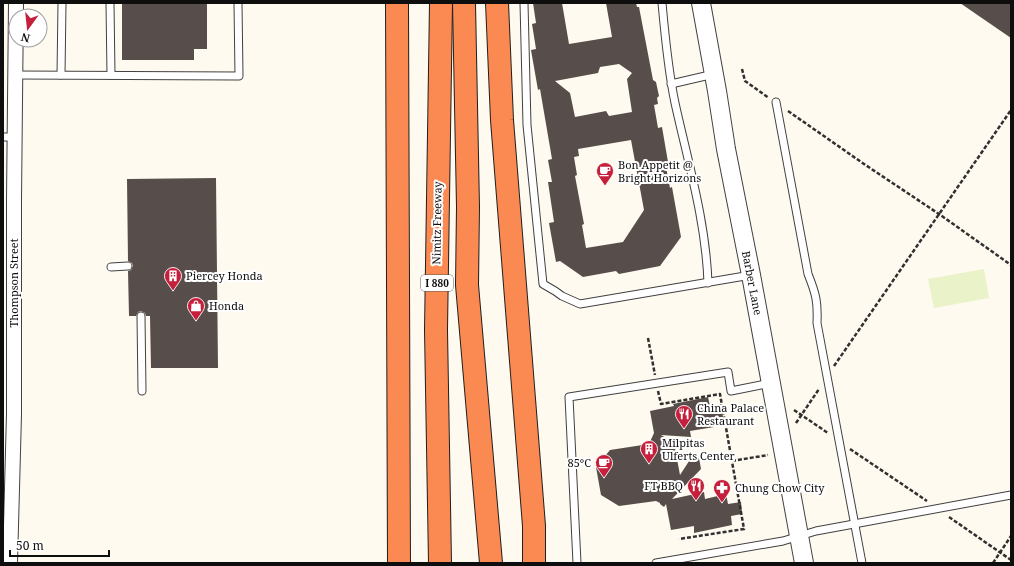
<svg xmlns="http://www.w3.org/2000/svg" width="1014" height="566" viewBox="0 0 1014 566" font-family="'Noto Serif',serif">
  <rect width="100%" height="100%" fill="#fffaef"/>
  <!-- pitch -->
  <polygon fill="#e9f2c9" points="984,269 989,298 934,308 928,279"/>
  <!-- building -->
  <g fill="#574d4a" fill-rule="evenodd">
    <polygon points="122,3 207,3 207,49 194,49 194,60 122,60"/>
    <path d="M533,3H562L569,44L612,37L606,3H636L637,7H639L653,80L656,82L659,96L657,98L658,104L654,105L658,128L662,127L668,162H665L670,188L672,187L681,237L660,266L619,274L616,271L583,277L560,261L556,262L549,223L554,222L548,182H552L548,160L552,159L540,89L538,90L531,50L536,49L532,24L536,23ZM619,64L632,73L627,79L632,112L609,116L606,111L575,117L570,93L555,81L598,73L600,67ZM631,140L644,210L623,242L586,248L582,225L584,224L575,176L577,175L574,157L579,156L578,149Z"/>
    <polygon points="960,3 1011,3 1011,38"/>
    <polygon points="216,178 218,368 151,368 150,316 146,316 145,313 141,311 138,312 136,316 129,316 128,271 131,270 133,266 132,263 128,261 127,179"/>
    <polygon points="708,397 710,406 721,404 723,417 712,419 714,427 690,431 691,437 661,435 674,443 680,475 693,455 699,458 701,469 672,499 704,492 705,499 726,494 728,504 741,502 742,514 731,516 732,525 694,533 694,526 671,530 666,504 664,507 660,504 660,503 656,501 619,506 601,495 596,467 610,450 649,444 654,433 650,411 674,406 673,404"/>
  </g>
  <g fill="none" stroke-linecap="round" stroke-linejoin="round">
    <defs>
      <g id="service">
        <polyline points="110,3 111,75"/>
        <polyline points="524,3 527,125 543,284 555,291 562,296 580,304 751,275"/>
        <path d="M662,3C665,36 668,70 675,103C688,162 706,222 708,283"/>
        <polyline points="16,75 239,76 238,3"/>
        <polyline points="61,75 62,3"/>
        <polyline points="671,84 714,74"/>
        <path d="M776,102L808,274C816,294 818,302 817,323L862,563"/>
        <polyline points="3,137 15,137"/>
        <polyline points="111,267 128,266"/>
        <polyline points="141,316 142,391"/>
        <polyline points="577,563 569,397 728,372 731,391 771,383"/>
        <polyline points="656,563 783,541 816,531 1011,495"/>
      </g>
      <polyline id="minor" points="10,563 14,414 14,199 16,3"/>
      <polyline id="tertiary" points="701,3 717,91 726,149 751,275 804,563"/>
      <g id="motorway">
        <polyline points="397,3 399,563"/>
        <polyline points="464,3 468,207 467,285 491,563"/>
        <polyline points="497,3 502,120 534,526 534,563"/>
        <polyline points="440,563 436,330 441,3"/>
      </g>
    </defs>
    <!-- service casing -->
    <use href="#service" stroke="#414141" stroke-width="9"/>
    <!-- minor casing -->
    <use href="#minor" stroke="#414141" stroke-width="16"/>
    <!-- tertiary casing -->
    <use href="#tertiary" stroke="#414141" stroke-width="20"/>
    <!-- motorway casing -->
    <use href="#motorway" stroke="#1f1f1f" stroke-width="24"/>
    <!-- path -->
    <g stroke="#303030" stroke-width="2.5" stroke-dasharray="4 2" stroke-linecap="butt">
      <polyline points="742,69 745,81 769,98"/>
      <polyline points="788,111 864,164 939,214 1011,265"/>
      <polyline points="648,338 655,375"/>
      <polyline points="834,366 1011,110"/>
      <polyline points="658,391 661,404 720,394 744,529 679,539"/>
      <polyline points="794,410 828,433"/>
      <polyline points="796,423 819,389"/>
      <polyline points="850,449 927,501"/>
      <polyline points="732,461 768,455"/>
      <polyline points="949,517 1011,560"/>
      <polyline points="993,563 1011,536"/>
    </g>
    <!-- service -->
    <use href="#service" stroke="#fff" stroke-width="7"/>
    <!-- minor -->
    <use href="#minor" stroke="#fff" stroke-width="14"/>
    <!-- tertiary -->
    <use href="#tertiary" stroke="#fff" stroke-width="18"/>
    <!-- motorway -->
    <use href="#motorway" stroke="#fb8a52" stroke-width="22"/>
  </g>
  <!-- icons -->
  <defs>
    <symbol id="cafe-pin" viewBox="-11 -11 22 30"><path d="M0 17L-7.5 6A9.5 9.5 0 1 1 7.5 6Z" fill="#c51f3c" stroke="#fff"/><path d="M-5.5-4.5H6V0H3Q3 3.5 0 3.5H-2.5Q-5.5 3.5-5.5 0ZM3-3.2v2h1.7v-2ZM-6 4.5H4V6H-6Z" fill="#fff"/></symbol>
    <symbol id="building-pin" viewBox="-11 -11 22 30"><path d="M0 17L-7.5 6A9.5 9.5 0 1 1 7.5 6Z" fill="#c51f3c" stroke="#fff"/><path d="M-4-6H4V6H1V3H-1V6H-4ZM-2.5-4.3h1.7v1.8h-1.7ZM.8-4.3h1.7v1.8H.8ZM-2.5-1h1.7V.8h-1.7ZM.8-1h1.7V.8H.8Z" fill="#fff"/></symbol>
    <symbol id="shop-pin" viewBox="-11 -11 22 30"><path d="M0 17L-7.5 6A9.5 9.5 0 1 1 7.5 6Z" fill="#c51f3c" stroke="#fff"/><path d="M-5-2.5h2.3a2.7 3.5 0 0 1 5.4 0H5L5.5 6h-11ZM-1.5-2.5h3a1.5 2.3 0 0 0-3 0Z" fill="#fff"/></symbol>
    <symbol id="restaurant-pin" viewBox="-11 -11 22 30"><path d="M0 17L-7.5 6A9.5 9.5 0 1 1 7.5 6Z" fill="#c51f3c" stroke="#fff"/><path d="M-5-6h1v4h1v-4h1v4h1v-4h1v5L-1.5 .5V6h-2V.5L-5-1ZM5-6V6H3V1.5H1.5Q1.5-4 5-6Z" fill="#fff"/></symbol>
    <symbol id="pharmacy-pin" viewBox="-11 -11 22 30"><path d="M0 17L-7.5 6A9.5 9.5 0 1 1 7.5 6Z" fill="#c51f3c" stroke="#fff"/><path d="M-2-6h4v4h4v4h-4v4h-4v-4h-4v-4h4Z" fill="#fff"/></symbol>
  </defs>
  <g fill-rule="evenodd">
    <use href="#cafe-pin" x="595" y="161" width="20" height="27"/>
    <use href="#building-pin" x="163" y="266" width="20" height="27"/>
    <use href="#shop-pin" x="186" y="296" width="20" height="27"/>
    <use href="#restaurant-pin" x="674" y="404" width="20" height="27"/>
    <use href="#building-pin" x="639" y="439" width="20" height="27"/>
    <use href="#cafe-pin" x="594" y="453" width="20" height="27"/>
    <use href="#restaurant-pin" x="686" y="476" width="20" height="27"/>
    <use href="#pharmacy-pin" x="712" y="478" width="20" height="27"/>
  </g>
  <g text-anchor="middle" stroke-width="4" stroke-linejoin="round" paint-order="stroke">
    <!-- shield labels -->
    <rect fill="#fff" stroke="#565656" stroke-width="1" x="421" y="275" width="32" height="16" rx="3"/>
    <g font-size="10" font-weight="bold" fill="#0e0e0e">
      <text x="437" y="287">I 880</text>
    </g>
    <!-- poi labels -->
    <g font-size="11" fill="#0e0e0e" stroke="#fff" text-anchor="start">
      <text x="618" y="169">Bon Appetit @<tspan x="618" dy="13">Bright Horizons</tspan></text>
      <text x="186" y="280">Piercey Honda</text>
      <text x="209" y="310">Honda</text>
      <text x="697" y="412">China Palace<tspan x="697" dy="13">Restaurant</tspan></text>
      <text x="662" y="447">Milpitas<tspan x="662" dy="13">Ulferts Center</tspan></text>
      <text x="591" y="467" text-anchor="end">85°C</text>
      <text x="683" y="490" text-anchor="end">FT BBQ</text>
      <text x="735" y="492">Chung Chow City</text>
    </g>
    <!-- street labels -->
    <g font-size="11" fill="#0e0e0e" stroke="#fff">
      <text transform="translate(437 223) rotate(-89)" y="4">Nimitz Freeway</text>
      <text transform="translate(14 283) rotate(-90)" y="4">Thompson Street</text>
      <text transform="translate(752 283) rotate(79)" y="4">Barber Lane</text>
    </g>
  </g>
  <!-- border -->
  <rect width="1014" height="566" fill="none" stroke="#0e0e0e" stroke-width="8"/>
  <!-- north arrow -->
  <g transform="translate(28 28) rotate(195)"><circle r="19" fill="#ffffff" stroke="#9f9f9f"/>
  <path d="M0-3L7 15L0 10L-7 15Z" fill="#c51f3c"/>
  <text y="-6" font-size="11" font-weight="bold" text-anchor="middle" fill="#0e0e0e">N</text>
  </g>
  <!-- scale -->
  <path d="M10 550v6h99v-6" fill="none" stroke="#0e0e0e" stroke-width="2"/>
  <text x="16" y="550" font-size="12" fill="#0e0e0e" stroke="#ffffff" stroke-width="3" paint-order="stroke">50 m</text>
</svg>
